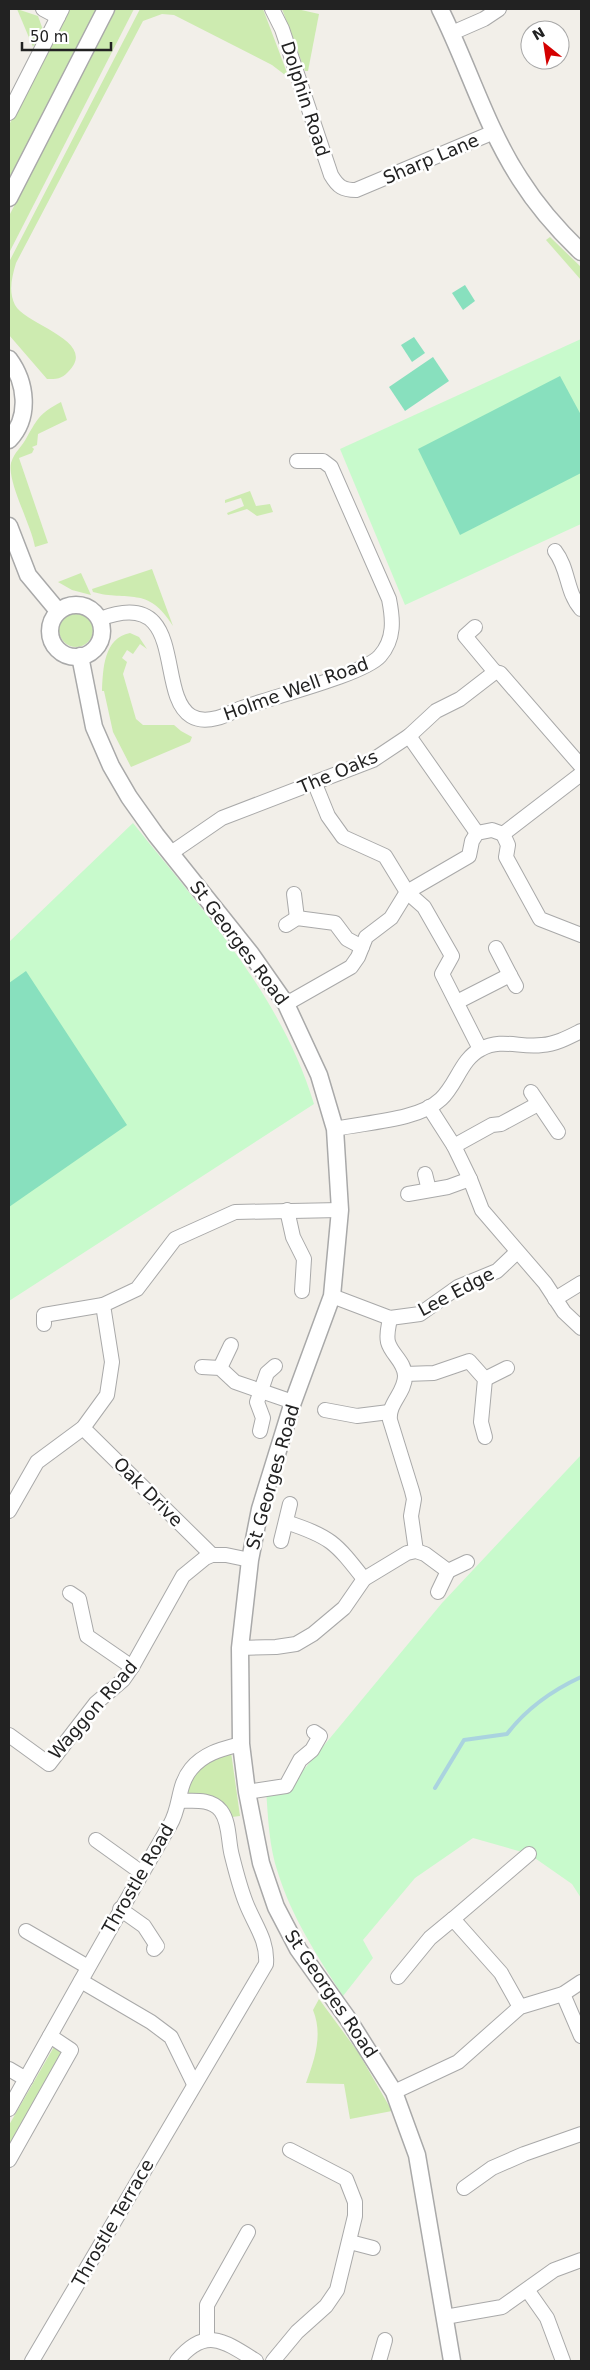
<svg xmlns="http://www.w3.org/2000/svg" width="590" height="2370" viewBox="0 0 590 2370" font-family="'DejaVu Sans',sans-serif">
  <rect width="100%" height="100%" fill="#f2efe9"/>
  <!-- grass -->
  <g fill="#cdebb0">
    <polygon points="17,9 38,16 43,30 33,47"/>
    <polygon points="69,9 98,9 9,182 9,125"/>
    <polygon points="114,9 134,9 9,253 9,216"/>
    <path d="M140,9H263L289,78L272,65L174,15L162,14L143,21L16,263C12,277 8,291 15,305C25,325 100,341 68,372C62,379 56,379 47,379L9,335V262Z"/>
    <polygon points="282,9 297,9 319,14 308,71 305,71"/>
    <polygon points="550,237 581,267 581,280 546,240"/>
    <path d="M61,402L67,420L38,434L37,445L32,447L34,449L32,453L19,458L48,543L35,547C31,524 7,482 11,463C14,452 22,447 27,437C38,418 40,413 61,402Z"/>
    <polygon points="250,491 256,506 270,504 273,512 257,516 247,509 228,515 227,513 244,506 241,498 225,503 225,500"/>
    <path d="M152,569L173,626C148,585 128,602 93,592L92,589Z"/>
    <polygon points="81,573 91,595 72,590 58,582"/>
    <circle cx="76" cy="630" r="17"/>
    <path d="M130,633L139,637L147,649L140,644L133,654L127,650L122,658L127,662L123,674L136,719L143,725H174L181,731L192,737L190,742L131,767L113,732L104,691H102C103,668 104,638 130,633Z"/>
    <path d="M231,1752L240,1816L232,1817L185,1796C195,1769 204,1761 231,1752Z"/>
    <path d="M319,1999L358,2052L392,2111L350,2119L344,2084L306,2083C315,2058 323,2035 313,2010Z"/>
    <polygon points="55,2045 61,2048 63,2058 9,2153 9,2125"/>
  </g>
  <!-- park -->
  <g fill="#c8facc">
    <polygon points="581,339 581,524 405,605 340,449"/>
    <path d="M133,823C203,911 281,995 314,1104L9,1301V942Z"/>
    <path d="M581,1455V1898L572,1884L529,1854L473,1838L415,1878L363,1940L373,1958L343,1996C318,1957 292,1918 278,1873C269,1847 268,1817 266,1789L286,1786L306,1767L442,1603Z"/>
  </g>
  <!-- pitch -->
  <g fill="#88e0be">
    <polygon points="465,285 475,301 463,310 452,293"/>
    <polygon points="414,337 425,353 412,362 401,345"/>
    <polygon points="433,357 449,381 405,411 389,387"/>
    <polygon points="560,376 581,415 581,473 460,535 418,449"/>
    <polygon points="26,971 127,1125 9,1207 9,983"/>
  </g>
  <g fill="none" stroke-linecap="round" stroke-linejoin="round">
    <!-- stream -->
    <path stroke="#aad3df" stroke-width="4" d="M435,1788L464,1740L507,1734C526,1709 553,1690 581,1677"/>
    <defs>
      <g id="minor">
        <polyline points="43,9 58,17"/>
        <path d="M272,9L282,29L331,175C338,187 343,190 356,190L494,132"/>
        <polyline points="452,33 484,19 499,9"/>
        <polyline points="9,113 62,9"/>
        <path d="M555,551C569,569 566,592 581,609"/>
        <path d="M100,619C189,585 155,694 191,716C199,721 209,720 217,718C226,716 233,711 242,708C271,697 363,675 380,656C395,639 393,619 389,599L331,467L323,461H297"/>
        <polyline points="475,627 465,636 495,672"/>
        <polyline points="409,736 477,833"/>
        <polyline points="581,774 503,834 508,845 506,857 540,919 581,935"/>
        <polyline points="315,784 328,816 343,837 385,856 407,892 424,907 452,956 442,974 480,1049"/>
        <polyline points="171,853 222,818 373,760 409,736 436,711 460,699 495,672 500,673 581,766"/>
        <polyline points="294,894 297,918"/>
        <polyline points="286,925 297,918 335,923 347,939 362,947"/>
        <polyline points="510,975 516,986"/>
        <polyline points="457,1002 510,975 496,948"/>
        <polyline points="286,1004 351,967 358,957 366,937 391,918 407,892 469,856 472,841 477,833 492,830 503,834"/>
        <polyline points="531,1092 558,1132"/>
        <polyline points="429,1107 454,1146 470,1179 482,1210 545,1283 564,1312 581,1328"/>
        <path d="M335,1129C366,1122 418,1121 441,1099C457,1084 461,1059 481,1049C501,1038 521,1048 542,1045C556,1044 569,1037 581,1031"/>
        <polyline points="454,1146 492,1125 501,1124 538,1104"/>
        <polyline points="425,1174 429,1190"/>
        <polyline points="408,1194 448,1187 470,1179"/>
        <polyline points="287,1210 293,1237 304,1259 302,1291"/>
        <polyline points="332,1296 390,1318 420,1314 458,1287 497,1271 517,1252"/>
        <polyline points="555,1299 581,1283"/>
        <path d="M390,1318C389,1325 386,1334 388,1342C391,1354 405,1362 405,1376C405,1393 388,1403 390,1420L412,1491L414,1499L411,1516L416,1551"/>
        <polyline points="44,1324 44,1315 103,1305"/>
        <polyline points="202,1367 220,1368 235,1382 293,1402"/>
        <polyline points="220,1368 231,1345"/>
        <polyline points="405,1374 434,1373 469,1361 485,1379 481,1422 485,1437"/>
        <polyline points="485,1379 507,1368"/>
        <polyline points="325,1410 357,1416 389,1412"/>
        <polyline points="83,1428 212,1555"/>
        <polyline points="260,1431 263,1418 257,1402 267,1373 275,1366"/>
        <polyline points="9,1511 37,1462 83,1428 107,1395 112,1362 103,1305 137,1289 175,1239 235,1212 340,1210"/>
        <path d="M286,1522C331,1537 335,1542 364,1579"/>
        <polyline points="281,1541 290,1504"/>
        <polyline points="438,1592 448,1571"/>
        <polyline points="70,1593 79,1599 87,1636 132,1667"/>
        <polyline points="240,1648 276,1647 296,1644 313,1634 344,1608 364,1579 407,1553 416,1551 425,1554 448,1571 467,1562"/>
        <polyline points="9,1735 49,1764 96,1703 123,1680 132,1667 183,1576 205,1558 212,1555 226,1555 250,1560"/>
        <polyline points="247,1792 286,1786 300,1760 312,1750 320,1736 314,1732"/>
        <polyline points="96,1840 142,1873"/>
        <polyline points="120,1909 144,1926 157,1946 154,1949"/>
        <polyline points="453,1919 529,1854"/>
        <polyline points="26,1931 88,1967"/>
        <polyline points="398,1977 430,1938 453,1919 501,1973 520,2007"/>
        <polyline points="81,1981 151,2022 171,2037 194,2084"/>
        <polyline points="563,1994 581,2036"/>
        <polyline points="9,2069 26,2079"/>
        <polyline points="394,2092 458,2062 520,2007 563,1994 581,1982"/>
        <path d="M9,2109C62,2014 115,1919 170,1825C181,1807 177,1786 191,1769C204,1753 222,1749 241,1744"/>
        <polyline points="9,2160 71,2050 50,2036"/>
        <polyline points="464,2188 492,2168 524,2154 581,2134"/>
        <polyline points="350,2242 373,2248"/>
        <polyline points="528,2291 547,2318 563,2361"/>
        <polyline points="445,2317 502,2307 554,2270 581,2260"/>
        <polyline points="207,2339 207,2305 248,2232"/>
        <path d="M32,2361L266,1964C268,1940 254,1924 246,1903C240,1888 236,1872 232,1856C228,1842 230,1823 221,1811C211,1798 193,1801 179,1801"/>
        <path d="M177,2361C205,2327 223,2340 256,2361"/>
        <polyline points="273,2361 297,2332 326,2306 337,2290 355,2216 355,2202 346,2179 290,2150"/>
        <polyline points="379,2361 385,2340"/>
      </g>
      <g id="tertiary">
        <path d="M440,9C468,65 486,127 520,179C537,206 558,230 581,252"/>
        <polyline points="9,198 106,9"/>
        <path d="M9,359C26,382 31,417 9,440"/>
        <polyline points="9,526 28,575 58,611"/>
        <circle cx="76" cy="631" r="26"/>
        <polyline points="80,656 94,727 111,766 129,797 156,835 251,954 286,1004 319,1075 335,1129 340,1210 332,1296 293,1402 260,1509 250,1560 240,1648 241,1744 247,1792 261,1863 276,1907 298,1949 348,2019 394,2092 417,2155 452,2361"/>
      </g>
    </defs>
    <!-- minor casing -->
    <use href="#minor" stroke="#a9a9a9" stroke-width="16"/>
    <!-- tertiary casing -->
    <use href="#tertiary" stroke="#a9a9a9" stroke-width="19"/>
    <!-- minor -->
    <use href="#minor" stroke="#fff" stroke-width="14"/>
    <!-- tertiary -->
    <use href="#tertiary" stroke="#fff" stroke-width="16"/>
  </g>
  <g text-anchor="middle" stroke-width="5" stroke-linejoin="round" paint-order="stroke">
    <!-- street labels -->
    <g font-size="18" fill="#222" stroke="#fff">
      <text transform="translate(305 99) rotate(72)" y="6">Dolphin Road</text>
      <text transform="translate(431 159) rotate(-23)" y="6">Sharp Lane</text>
      <text transform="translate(296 689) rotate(-20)" y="6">Holme Well Road</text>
      <text transform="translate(338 772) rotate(-23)" y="6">The Oaks</text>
      <text transform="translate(239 943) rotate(53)" y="6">St Georges Road</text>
      <text transform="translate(456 1292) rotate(-28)" y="6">Lee Edge</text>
      <text transform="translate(273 1477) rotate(-74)" y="6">St Georges Road</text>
      <text transform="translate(148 1492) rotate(45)" y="6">Oak Drive</text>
      <text transform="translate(93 1710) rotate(-49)" y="6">Waggon Road</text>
      <text transform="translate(138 1879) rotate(-60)" y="6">Throstle Road</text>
      <text transform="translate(331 1994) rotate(56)" y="6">St Georges Road</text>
      <text transform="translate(113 2223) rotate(-60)" y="6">Throstle Terrace</text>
    </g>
  </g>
  <!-- border -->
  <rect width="590" height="2370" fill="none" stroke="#222222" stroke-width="20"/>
  <!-- north arrow -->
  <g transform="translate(545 45) rotate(330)"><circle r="24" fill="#ffffff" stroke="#a7a7a7"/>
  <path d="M0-4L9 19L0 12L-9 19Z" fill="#d40000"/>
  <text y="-8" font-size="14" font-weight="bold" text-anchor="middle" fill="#222222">N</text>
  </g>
  <!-- scale -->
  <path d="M22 42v8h89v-8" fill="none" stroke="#222222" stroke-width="2.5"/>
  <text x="30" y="42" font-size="15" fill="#222222" stroke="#ffffff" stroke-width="4" paint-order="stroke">50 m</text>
</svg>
